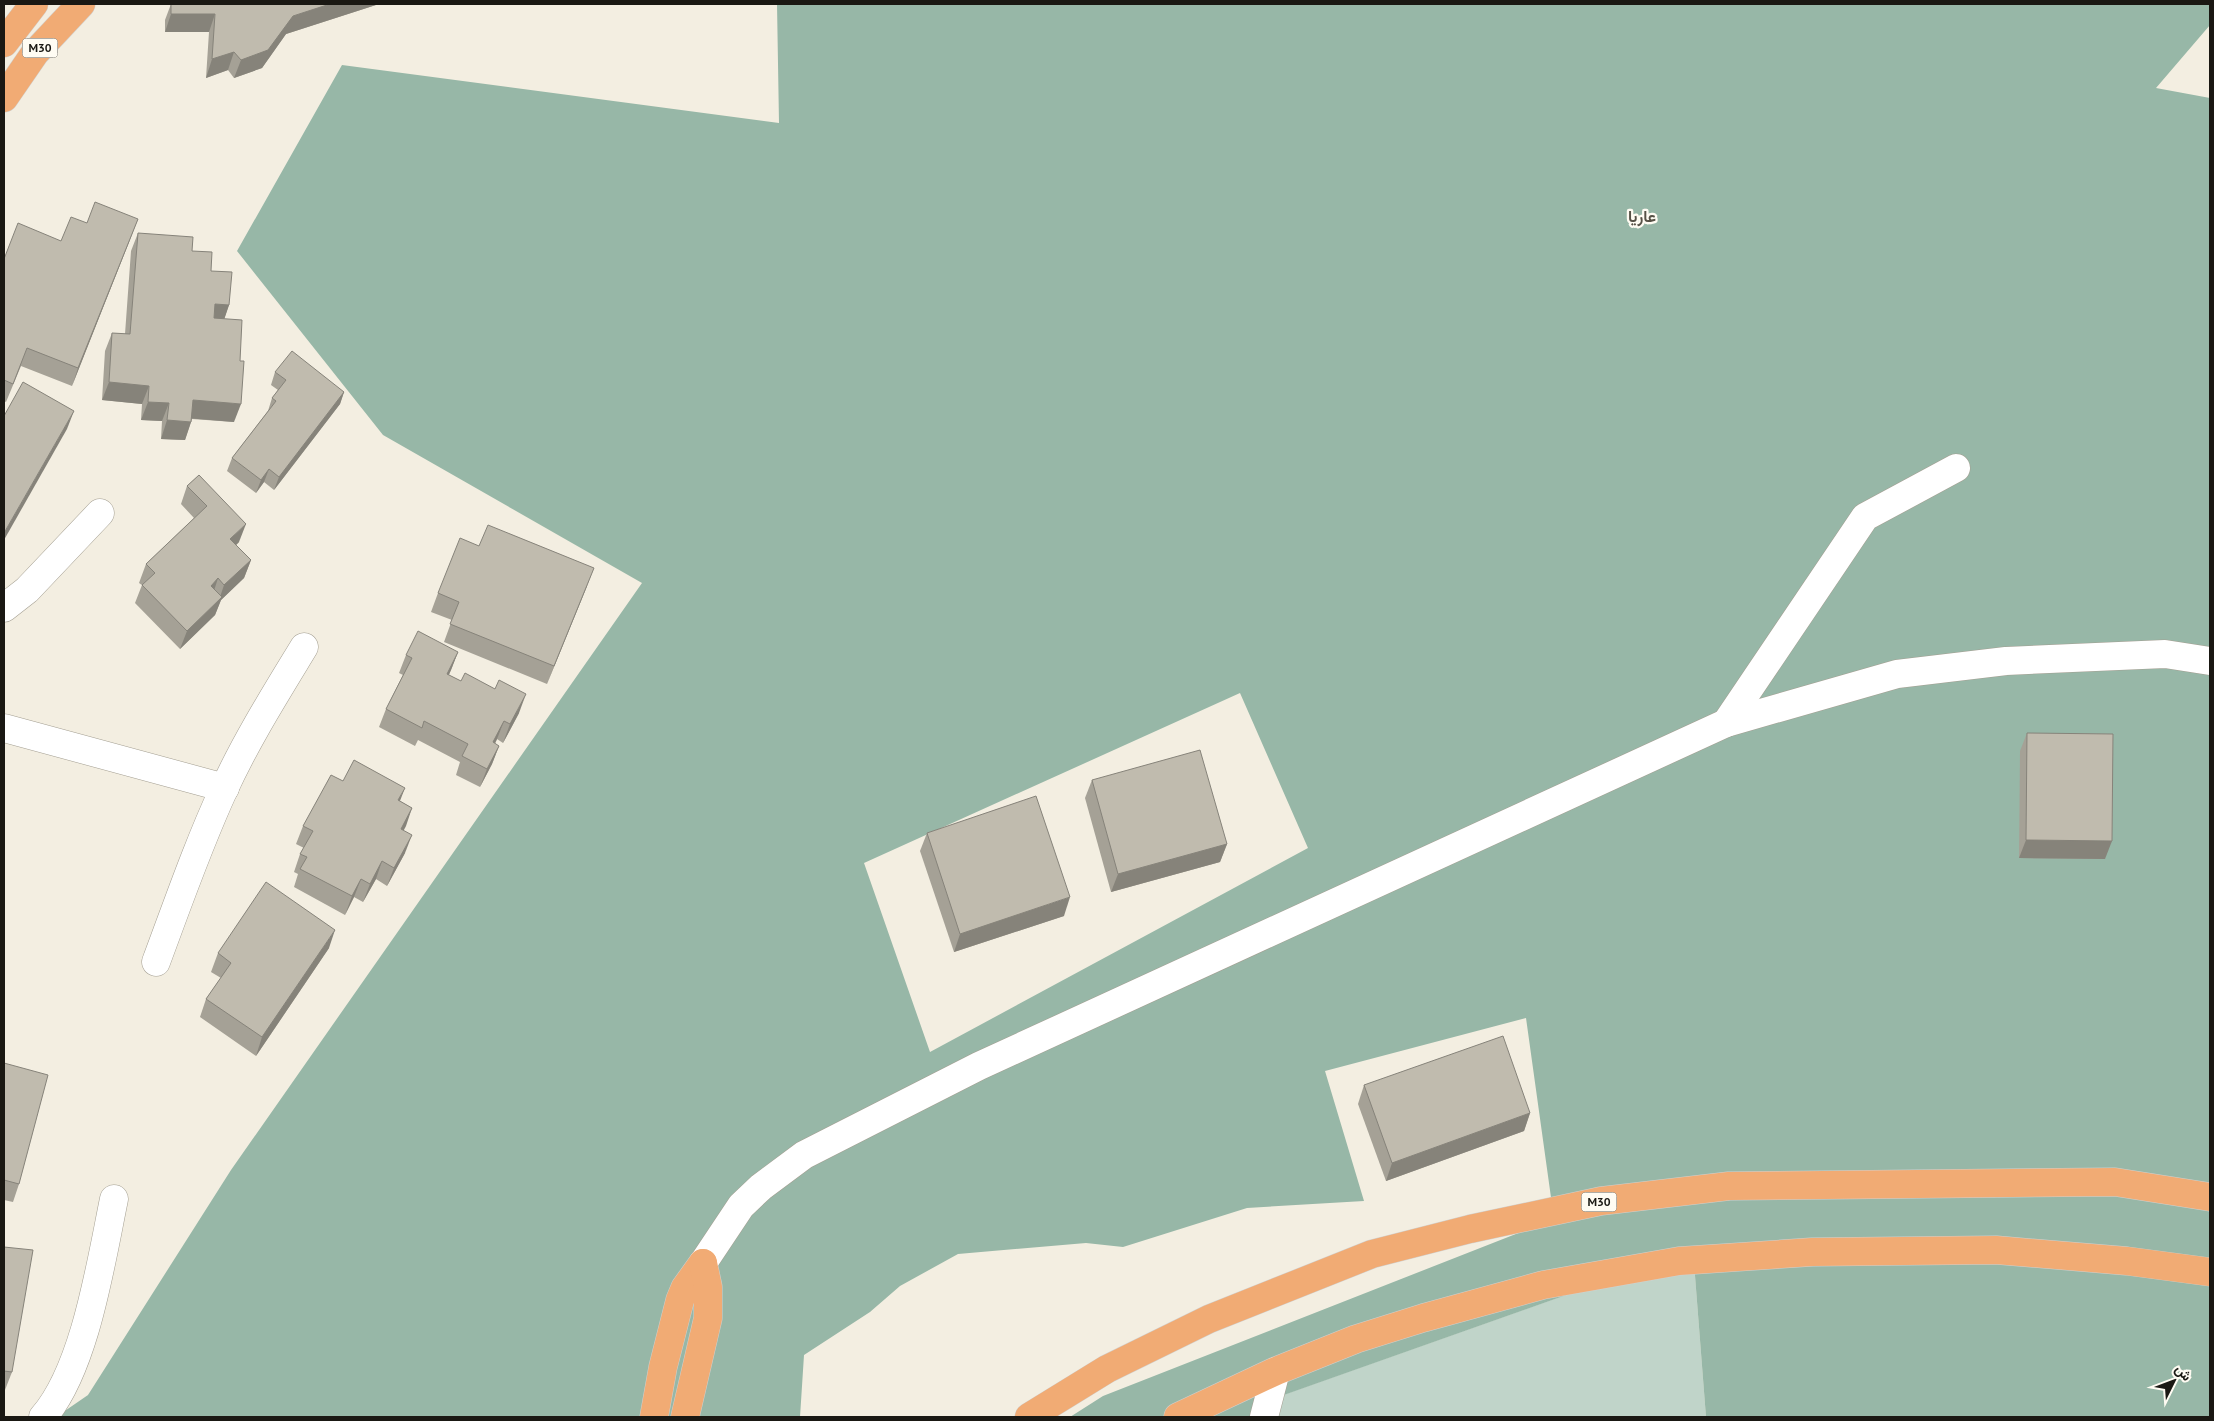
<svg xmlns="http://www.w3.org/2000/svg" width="2214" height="1421" viewBox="0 0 2214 1421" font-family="'PT Sans',Vazirmatn,sans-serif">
  <rect width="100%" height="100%" fill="#f3eee1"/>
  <!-- green -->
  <polygon fill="#c0d4c9" points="1693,1250 1706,1417 1275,1417 1280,1396"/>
  <!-- forest -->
  <path fill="#97b7a7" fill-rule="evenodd" d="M777,4H2210V25L2156,88L2210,98V1417H1706L1693,1250L1281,1396L1275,1417H1070L1103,1396L1554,1219L1526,1018L1325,1071L1364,1201L1247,1208L1123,1247L1086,1243L958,1254L900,1286L870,1312L804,1355L800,1417H56L88,1395L231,1170L642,583L383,435L237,251L342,65L779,123ZM1240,693L1308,848L930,1052L864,863Z"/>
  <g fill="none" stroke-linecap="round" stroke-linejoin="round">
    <defs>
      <g id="minor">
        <polyline points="4,608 27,590 100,513"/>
        <polyline points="1726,723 1865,517 1956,468"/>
        <polyline points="4,728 225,788"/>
        <path d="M156,962C178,903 198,845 224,789C247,739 276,693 304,647"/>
        <polyline points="703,1263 741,1206 761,1187 804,1155 979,1066 1726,723 1897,674 2006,661 2165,654 2210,661"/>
        <path d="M43,1417C85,1369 101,1262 114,1199"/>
        <polyline points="1264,1417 1276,1371"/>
      </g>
      <g id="highway">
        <polyline points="4,43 34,4"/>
        <polyline points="4,98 35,53 81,4"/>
        <polyline points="654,1417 663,1367 680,1300 685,1288 703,1263"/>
        <polyline points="685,1417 708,1318 708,1287 703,1263"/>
        <polyline points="1029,1417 1107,1369 1209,1319 1372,1254 1470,1229 1601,1201 1729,1186 2115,1182 2210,1197"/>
        <polyline points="1178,1417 1276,1371 1356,1339 1423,1318 1543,1285 1679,1261 1812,1252 1996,1250 2127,1261 2210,1272"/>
      </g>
    </defs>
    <!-- minor casing -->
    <use href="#minor" stroke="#a49f92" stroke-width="29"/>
    <!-- highway casing -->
    <use href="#highway" stroke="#d1d1d0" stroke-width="29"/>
    <!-- minor -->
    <use href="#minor" stroke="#fff" stroke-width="28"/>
    <!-- highway -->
    <use href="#highway" stroke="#f1ab74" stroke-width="28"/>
  </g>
  <!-- wall -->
  <g fill="#a5a196">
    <polygon points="171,4 379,4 286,34 262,68 234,78 228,70 206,78 209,32 165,32 165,20"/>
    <polygon points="138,219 72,386 21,366 6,402 4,401 4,259 61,241 87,223"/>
    <polygon points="138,233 192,251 211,271 229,305 224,319 234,422 192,419 185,440 161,439 162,421 141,420 142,404 102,400 105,351 112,333 125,334 131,251"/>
    <polygon points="275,372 344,392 340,404 274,490 264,482 256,493 227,471 232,458 268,411 272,398 278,390 271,385"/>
    <polygon points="199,475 239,542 236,545 251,560 244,578 221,600 215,615 180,649 135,603 142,585 139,583 146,564 194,518 181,504 187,486"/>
    <polygon points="479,546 587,586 547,684 444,642 452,620 431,612 438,593"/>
    <polygon points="458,652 449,675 519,713 503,743 497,739 495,744 499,746 492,764 480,787 456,775 460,762 418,740 415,746 379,727 386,709 403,675 399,673 406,655"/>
    <polygon points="2027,733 2105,859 2019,858 2020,751"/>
    <polygon points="1092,780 1227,844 1220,862 1111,892 1085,798"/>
    <polygon points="343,781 400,801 412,808 403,830 405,853 387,886 376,879 363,902 354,897 345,915 294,887 298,874 294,872 300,854 304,848 296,844 303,826"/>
    <polygon points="927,833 1064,916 954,952 920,851"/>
    <polygon points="329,948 256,1056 200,1017 206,999 221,978 211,972 218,953"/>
    <polygon points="4,1063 19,1184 13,1202 4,1200"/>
    <polygon points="1364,1085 1530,1113 1524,1131 1386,1181 1358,1104"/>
    <polygon points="4,1247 12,1372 5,1390 4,1390"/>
  </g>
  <!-- shaded-wall -->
  <g fill="#86837a">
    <polygon points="330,4 379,4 286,34 262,68 234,78 241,60 293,16"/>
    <polygon points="171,14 215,14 209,32 165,32"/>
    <polygon points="234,52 228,70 206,78 212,59"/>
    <polygon points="138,219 131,237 72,386 78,368"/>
    <polygon points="215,304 229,305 223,323 208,322"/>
    <polygon points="109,382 149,386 142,404 102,400"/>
    <polygon points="344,392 340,404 274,490 279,477"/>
    <polygon points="193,400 241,404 234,422 186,418"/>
    <polygon points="148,402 169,403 162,421 141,420"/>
    <polygon points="74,411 67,429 4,540 4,533"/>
    <polygon points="167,420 191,422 185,440 161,439"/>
    <polygon points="269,469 264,482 256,493 261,480"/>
    <polygon points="246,524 239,542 224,557 230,539"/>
    <polygon points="251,560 244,578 221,600 215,615 180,649 187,631 219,600 224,585"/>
    <polygon points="594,568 587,586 547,684 554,666"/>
    <polygon points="218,578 212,597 211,586"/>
    <polygon points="458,652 451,670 440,692 447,674"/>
    <polygon points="526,694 519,713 503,743 510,724"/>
    <polygon points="504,721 497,739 486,760 493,742"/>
    <polygon points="499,746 492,764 480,787 487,769"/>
    <polygon points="405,788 398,806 398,800"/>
    <polygon points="412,808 406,826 395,847 401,829"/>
    <polygon points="412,835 405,853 387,886 394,868"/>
    <polygon points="2026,840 2112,841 2105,859 2019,858"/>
    <polygon points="1227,844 1220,862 1111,892 1118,874"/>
    <polygon points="382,861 376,879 363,902 370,884"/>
    <polygon points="361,879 354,897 345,915 352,896"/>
    <polygon points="1070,897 1064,916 954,952 960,934"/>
    <polygon points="335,930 329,948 256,1056 262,1037"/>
    <polygon points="1530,1113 1524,1131 1386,1181 1392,1163"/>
  </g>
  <!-- building -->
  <g fill="#c0bbae" stroke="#86837a">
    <polygon points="171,4 330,4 293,16 268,50 241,60 234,52 212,59 215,14 171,14"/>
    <polygon points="95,202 138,219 78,368 27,348 13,384 4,380 4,259 18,223 61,241 71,217 87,223"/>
    <polygon points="138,233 193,237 192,251 212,252 211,271 232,272 229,305 215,304 214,318 242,320 240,361 244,361 241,404 193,400 191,422 167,420 169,403 148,402 149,386 109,382 112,333 130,334"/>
    <polygon points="292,351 344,392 279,477 269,469 261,480 232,458 276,401 272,398 286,380 275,372"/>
    <polygon points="23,382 74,411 4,533 4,416"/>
    <polygon points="199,475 246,524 230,539 251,560 224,585 218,578 211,586 222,597 187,631 142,585 155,573 146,564 207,506 187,486"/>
    <polygon points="488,525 594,568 554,666 450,624 459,602 438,593 460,538 479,546"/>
    <polygon points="418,631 458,652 447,674 461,681 465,673 495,689 499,680 526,694 510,724 504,721 493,742 499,746 487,769 462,756 468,744 424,721 422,728 386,709 412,658 406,655"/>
    <polygon points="2027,733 2113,734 2112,841 2026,840"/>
    <polygon points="1200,750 1227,844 1118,874 1092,780"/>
    <polygon points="354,760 405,788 398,800 412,808 401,829 412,835 394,868 382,861 370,884 361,879 352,896 300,869 307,857 300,854 313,831 303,826 331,775 343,781"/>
    <polygon points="1036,796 1070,897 960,934 927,833"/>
    <polygon points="266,882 335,930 262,1037 206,999 231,963 218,953"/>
    <polygon points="1503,1036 1530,1113 1392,1163 1364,1085"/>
    <polygon points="4,1063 48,1075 19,1184 4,1180"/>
    <polygon points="4,1247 33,1250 12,1372 4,1371"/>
  </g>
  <g text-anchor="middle" stroke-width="4.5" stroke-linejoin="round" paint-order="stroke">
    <!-- shield labels -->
    <g fill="#fffcf3" stroke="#5f5c56" stroke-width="1">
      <rect x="22.5" y="38.5" width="35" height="19" rx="4"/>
      <rect x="1581.5" y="1192.5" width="35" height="19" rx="4"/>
    </g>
    <g font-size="12" font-weight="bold" fill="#1a1813">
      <text x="40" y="52">M30</text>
      <text x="1599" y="1206">M30</text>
    </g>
    <!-- quarter labels -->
    <g font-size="16" font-weight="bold" fill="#565146" stroke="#fffcf3">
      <text x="1642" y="222">عاريا</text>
    </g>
  </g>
  <!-- border -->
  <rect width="2214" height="1421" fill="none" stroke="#1a1813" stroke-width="10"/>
  <!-- north arrow -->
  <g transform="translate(2174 1381) rotate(48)" stroke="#fffcf3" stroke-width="4" paint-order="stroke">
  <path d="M0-4L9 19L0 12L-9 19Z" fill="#1a1813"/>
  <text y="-8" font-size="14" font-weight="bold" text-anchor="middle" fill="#1a1813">ش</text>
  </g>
</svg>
